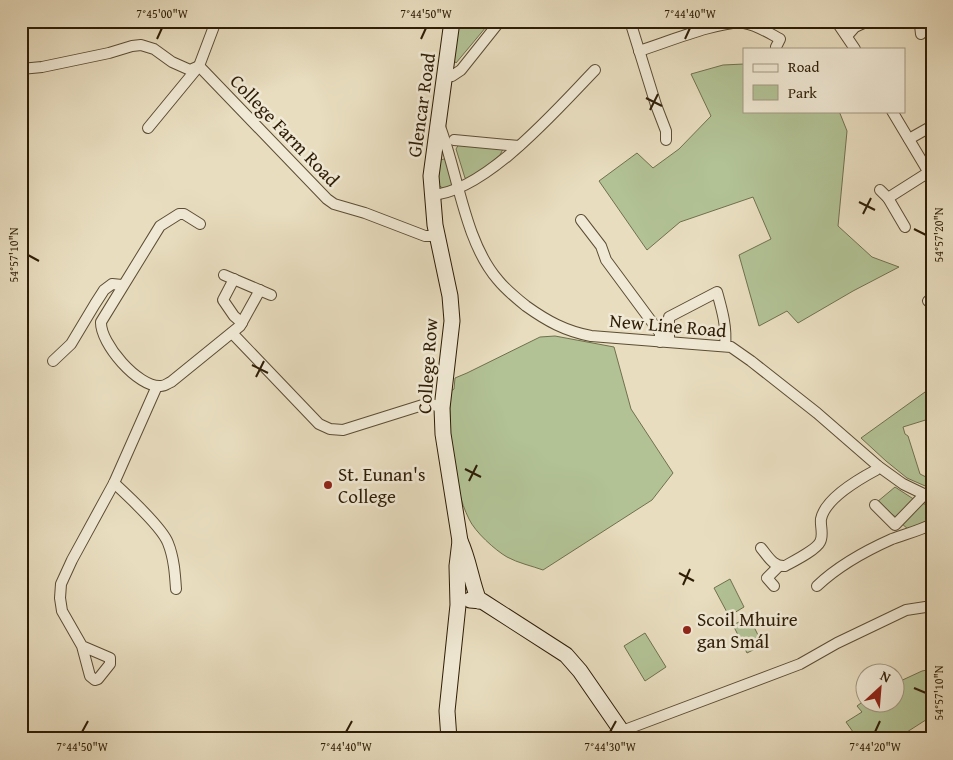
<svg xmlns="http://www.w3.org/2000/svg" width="953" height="760" viewBox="0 0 953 760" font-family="'Gentium Book Plus',serif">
  <rect width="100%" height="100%" fill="#e8ddbf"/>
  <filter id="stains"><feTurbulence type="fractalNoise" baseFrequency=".004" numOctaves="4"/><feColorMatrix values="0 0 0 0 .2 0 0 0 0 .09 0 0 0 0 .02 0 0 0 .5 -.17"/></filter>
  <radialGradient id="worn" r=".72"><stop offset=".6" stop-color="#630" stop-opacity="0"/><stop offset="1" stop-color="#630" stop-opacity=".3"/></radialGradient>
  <!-- green -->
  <g fill="#b2c295" stroke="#70704e">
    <polygon points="456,21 491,21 456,63 451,57"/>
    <polygon points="744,64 744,111 839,111 847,131 838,226 872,257 899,267 853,291 798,323 787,311 759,326 739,255 771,239 753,197 680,222 647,250 599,181 637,153 653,168 679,149 711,116 691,74 723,65"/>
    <polygon points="459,144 503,149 500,155 469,180 465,178 456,149"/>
    <path d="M444,159L446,160L453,185C447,188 442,190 438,184L440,160Z"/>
    <path d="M555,336L614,347L631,409L673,473L652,500L543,570C532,566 518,563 507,557C495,550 475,532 469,519C452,485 449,433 450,395L451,391L454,389L455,378L467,373L540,337Z"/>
    <polygon points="925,392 930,399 932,398 932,418 903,427 905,434 908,436 920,474 932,480 932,489 907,478 886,461 861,438"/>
    <polygon points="895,487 915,500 898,519 877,502"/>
    <polygon points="922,503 932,507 932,518 909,530 901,523"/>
    <polygon points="730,579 744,607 729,616 714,588"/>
    <polygon points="749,617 763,645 747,653 733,625"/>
    <polygon points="645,633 666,667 645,681 624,646"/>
    <polygon points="932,669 932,716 896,739 858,739 846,722 862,712 857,706 865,700 866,702 896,702 896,683 922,671"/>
  </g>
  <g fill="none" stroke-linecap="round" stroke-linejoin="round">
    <defs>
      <g id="street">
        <polyline points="257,21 262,21"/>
        <polyline points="630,21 656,105 666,131 666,140"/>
        <polyline points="836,21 855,49"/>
        <polyline points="916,21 920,25 921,34"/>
        <polyline points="847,36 855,27 868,21"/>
        <path d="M639,51C665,43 720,20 744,23C757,25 769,33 780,39L776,47"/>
        <polyline points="199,66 327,199 334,204 365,213 425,236 437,236"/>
        <polyline points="21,69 42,67 109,53 132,46 141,45 154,49 172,62 190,70 199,66"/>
        <polyline points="446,77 452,76 461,70 500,21"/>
        <polyline points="892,111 932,178"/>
        <path d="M439,124C458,172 464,241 498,280C506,290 516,298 526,306C547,321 565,331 591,336L731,347L751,361L817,413L878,466L903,484L932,498"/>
        <polyline points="148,128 199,66 216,21"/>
        <polyline points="909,139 932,126"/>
        <polyline points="454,140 519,146"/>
        <polyline points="880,190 888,198 905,227"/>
        <path d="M431,195C485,193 558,108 595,70"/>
        <polyline points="888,198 929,172"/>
        <polyline points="581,220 601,246 606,260 660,333 660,342"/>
        <path d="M200,224L184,214H179L160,226L101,322C100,343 138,388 161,386C165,386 168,383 171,382L240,326L260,290"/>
        <polyline points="224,275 271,295"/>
        <polyline points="234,279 223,300 234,316 242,323"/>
        <polyline points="928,301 932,304"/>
        <polyline points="232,333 319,424 330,429 343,430 429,403 442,408"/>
        <path d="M669,342V317L717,292C722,310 727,327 725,346"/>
        <polyline points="53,361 71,344 95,304 104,290 112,284 122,285"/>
        <path d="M114,483C128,496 162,527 168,543C174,558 175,574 176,589"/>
        <polyline points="875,505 895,525 924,495"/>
        <path d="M761,548C768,556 773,567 785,566C794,561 816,550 820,542C824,535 820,526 821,519C825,499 859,479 876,470L878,466"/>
        <polyline points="774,586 767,578 779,566"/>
        <path d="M817,586C838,566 865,551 892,539C905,534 919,531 932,524"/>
        <polyline points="82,646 110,658 110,664 98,679 95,680 90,676 82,646 62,611 60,598 61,584 72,560 114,483 157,386"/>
        <polyline points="622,731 800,664 837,643 906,610 932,606"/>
      </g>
      <g id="secondary">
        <polyline points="452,21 431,176 435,225 450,296 452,321 442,408 443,434 460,541"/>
        <polyline points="470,600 482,601 566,655 580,671 627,739"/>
        <path d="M449,739L447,711L458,605L457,566L460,541C469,560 471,581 479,601"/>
      </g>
    </defs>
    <!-- street casing -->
    <use href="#street" stroke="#5c4d34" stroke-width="12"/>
    <!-- secondary casing -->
    <use href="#secondary" stroke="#2e1d06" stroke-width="17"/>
    <!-- street -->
    <use href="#street" stroke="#f0e9d5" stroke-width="10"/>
    <!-- secondary -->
    <use href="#secondary" stroke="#f0e9d5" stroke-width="15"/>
  </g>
  <!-- ticks -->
  <path fill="none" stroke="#2e1d06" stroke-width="2" d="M157,39L162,28M421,39L426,28M685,39L690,28M646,98L662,106M650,110L658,94M859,202L875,210M863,214L871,198M914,229L926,235M28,255L39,261M252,365L268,373M256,377L264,361M465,469L481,477M469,481L477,465M679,573L694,581M683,585L690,569M914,688L926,693M82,732L88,721M346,732L352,721M610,732L616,721M875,732L880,721"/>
  <!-- markers -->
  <g fill="#8f2418" stroke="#f0e9d5" stroke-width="2">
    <circle cx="328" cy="485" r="5"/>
    <circle cx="687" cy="630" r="5"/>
  </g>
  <g text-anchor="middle" stroke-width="5" stroke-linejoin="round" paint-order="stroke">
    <!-- street labels -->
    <g font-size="19" fill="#2e1d06" stroke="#f0e9d5">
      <text transform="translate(421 105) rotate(-82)" y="7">Glencar Road</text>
      <text transform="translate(285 130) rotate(46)" y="7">College Farm Road</text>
      <text transform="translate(668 325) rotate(5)" y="7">New Line Road</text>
      <text transform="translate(427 366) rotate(-86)" y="7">College Row</text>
    </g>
    <!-- poi labels -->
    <g font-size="19" fill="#2e1d06" stroke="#f0e9d5" text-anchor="start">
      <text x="338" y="481">St. Eunan's<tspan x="338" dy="22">College</tspan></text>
      <text x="697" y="626">Scoil Mhuire<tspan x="697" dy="22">gan Smál</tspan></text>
    </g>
  </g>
  <!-- margin -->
  <rect width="953" height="760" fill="none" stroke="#e8ddbf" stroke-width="55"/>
  <!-- legend -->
  <rect x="743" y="48" width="162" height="65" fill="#f0e9d5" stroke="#a29782"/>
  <rect x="753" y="64" width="25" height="8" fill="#f0e9d5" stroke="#a29782"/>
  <text x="788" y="72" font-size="15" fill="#2e1d06">Road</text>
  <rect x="753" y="85" width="25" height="15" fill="#b2c295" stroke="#a29782"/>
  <text x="788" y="98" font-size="15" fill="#2e1d06">Park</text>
  <!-- north arrow -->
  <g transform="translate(880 688) rotate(26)"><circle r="24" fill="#f0e9d5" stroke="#a29782"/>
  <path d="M0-4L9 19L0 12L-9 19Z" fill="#8f2418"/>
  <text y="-8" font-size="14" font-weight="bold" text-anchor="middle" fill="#2e1d06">N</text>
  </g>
  <rect x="28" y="28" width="898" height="704" fill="none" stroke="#2e1d06" stroke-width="2"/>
  <g font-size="12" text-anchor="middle" fill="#2e1d06">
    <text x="162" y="18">7°45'00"W</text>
    <text x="426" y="18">7°44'50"W</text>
    <text x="690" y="18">7°44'40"W</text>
    <text transform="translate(939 235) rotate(-90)" y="4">54°57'20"N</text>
    <text transform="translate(14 255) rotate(-90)" y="4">54°57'10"N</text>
    <text transform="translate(939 693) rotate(-90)" y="4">54°57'10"N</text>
    <text x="82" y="751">7°44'50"W</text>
    <text x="346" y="751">7°44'40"W</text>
    <text x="610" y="751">7°44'30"W</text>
    <text x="875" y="751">7°44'20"W</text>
  </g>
  <rect width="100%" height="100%" filter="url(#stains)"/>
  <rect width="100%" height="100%" fill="url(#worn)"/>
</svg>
